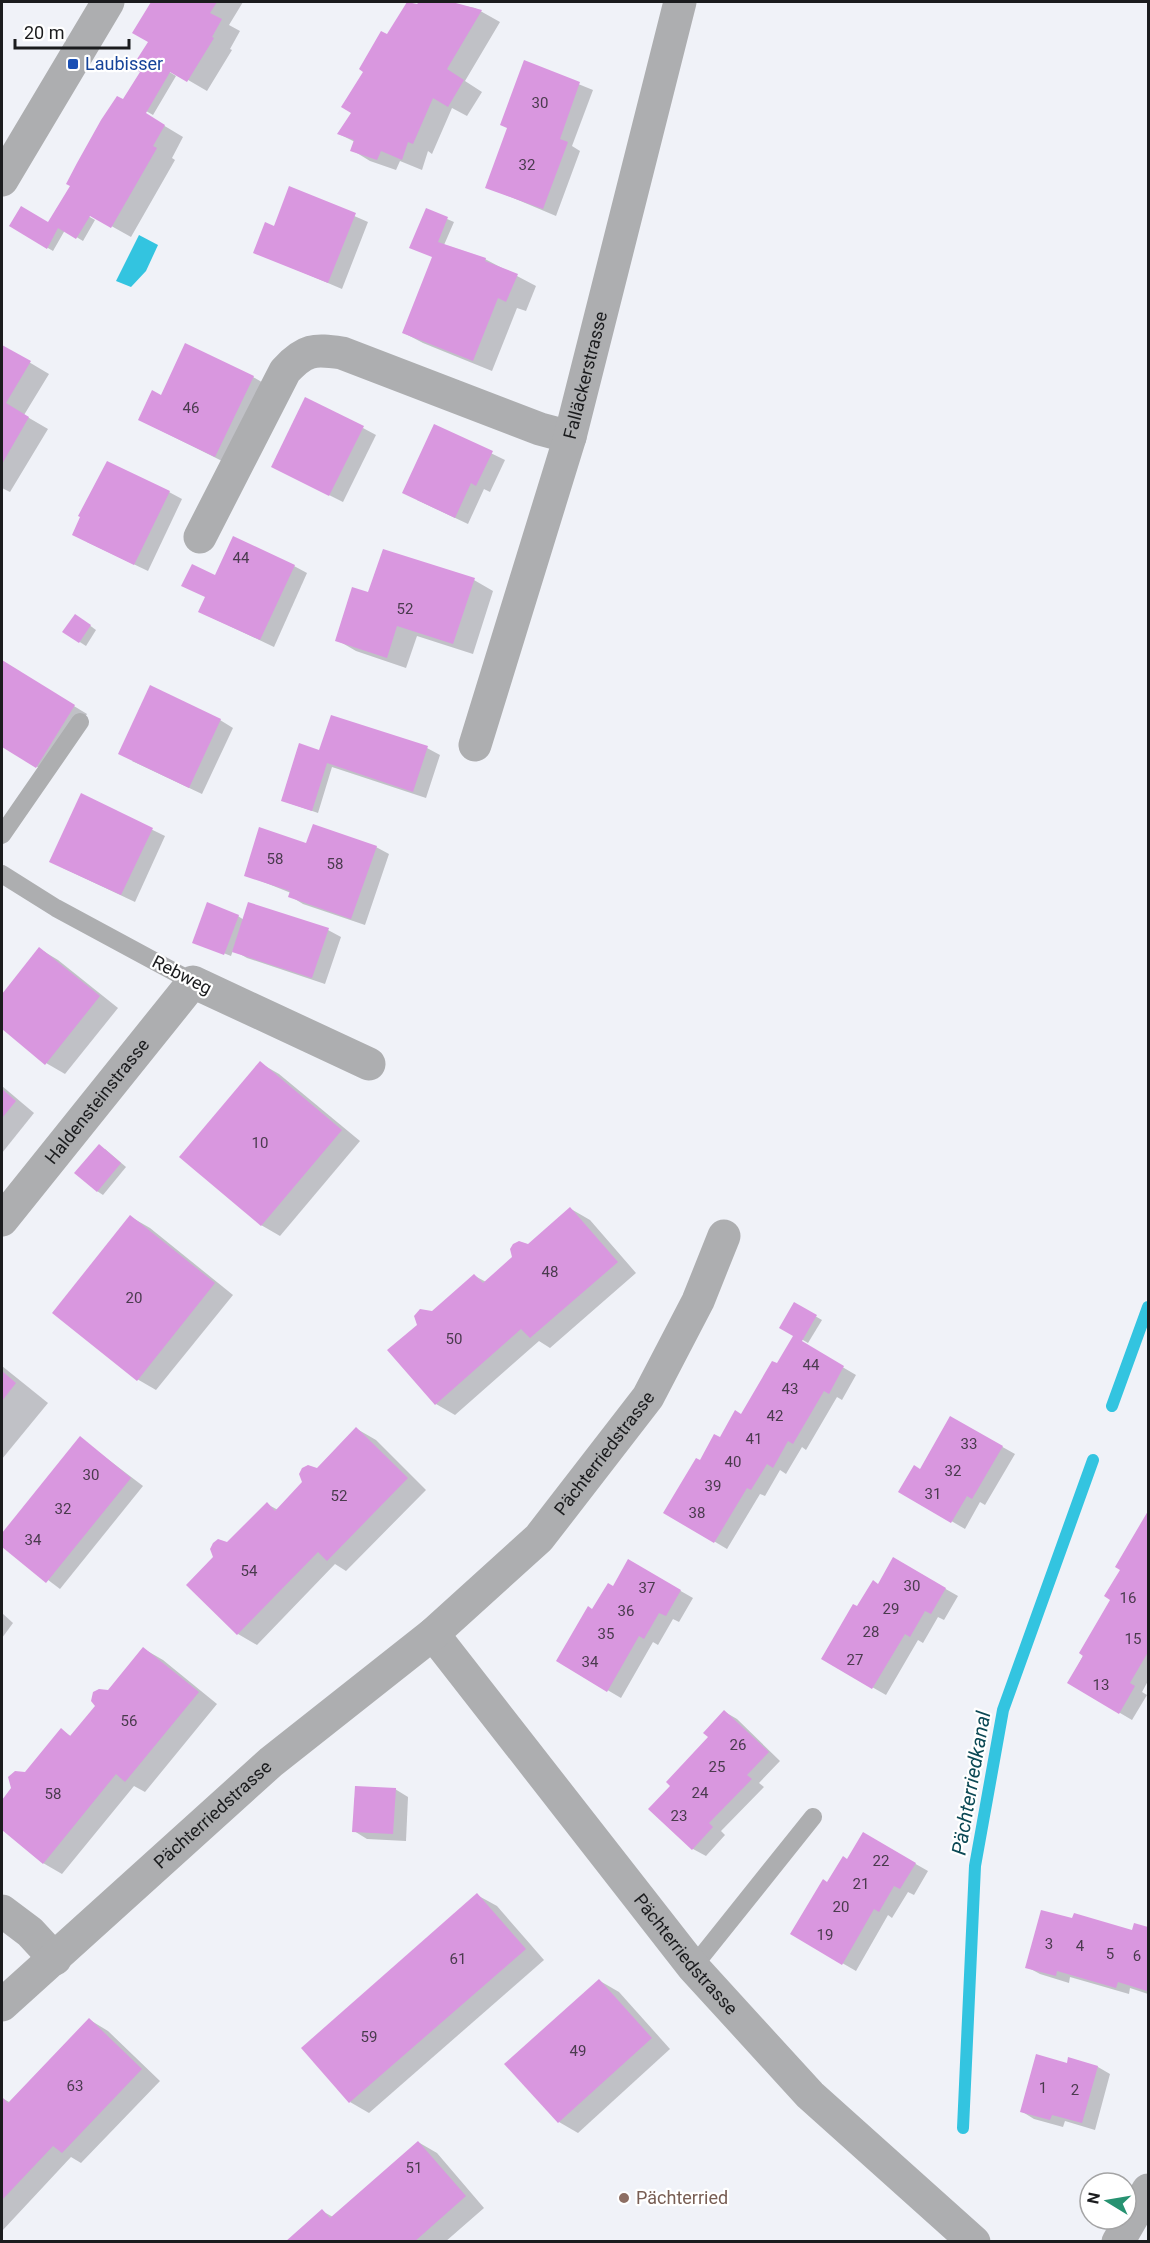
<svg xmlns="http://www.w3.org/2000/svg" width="1150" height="2243" viewBox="0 0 1150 2243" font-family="Roboto,sans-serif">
  <rect width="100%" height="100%" fill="#f0f2f8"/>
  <!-- water -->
  <polygon fill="#33c4e0" points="139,235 158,245 146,271 131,287 116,281"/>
  <!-- shadow -->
  <g fill="#0003">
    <polygon points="152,2 243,2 229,25 240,31 230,49 232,50 207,91 159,63 158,65 176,76 153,115 134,104 133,107 183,137 172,158 175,160 131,237 63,199 142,71 150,41 134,32"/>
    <polygon points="408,2 418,6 421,2 444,2 475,8 500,22 465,81 482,92 467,116 452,108 432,154 428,151 422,170 400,161 396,170 370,161 352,150 355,142 339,134 353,112 387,36"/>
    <polygon points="524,62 593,90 572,146 580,151 556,216 487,187 509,129"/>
    <polygon points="290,188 368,222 342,289 255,252 274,227"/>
    <polygon points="62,201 95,220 83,241 65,230 53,251 11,226 49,224"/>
    <polygon points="426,210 454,222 444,245 485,259 536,286 526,311 517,308 492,371 423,343 404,333 434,257"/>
    <polygon points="2,346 49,374 24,415 48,429 10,492 2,488"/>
    <polygon points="253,377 272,388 234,467 140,420 162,397"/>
    <polygon points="435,426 505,460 490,492 484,489 468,524 417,500"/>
    <polygon points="363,428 376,435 343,502 285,473"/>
    <polygon points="169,492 182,499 148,571 87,542"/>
    <polygon points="294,566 307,573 274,647 200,612 216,577"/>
    <polygon points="474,580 493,591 473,654 417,636 406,668 356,651 337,640 369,594"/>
    <polygon points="81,619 96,630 86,646 64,632"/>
    <polygon points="2,662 87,714 49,774 2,745"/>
    <polygon points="220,720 233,728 202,794 132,761"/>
    <polygon points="427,748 440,755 426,798 332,767 318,813 289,803 319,751"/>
    <polygon points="81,795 165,836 135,902 63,868"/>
    <polygon points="307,845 376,847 389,854 365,925 303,904 290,896 291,893 246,875"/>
    <polygon points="238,916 244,920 328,930 341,937 325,984 247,958 233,950 231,956 198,943"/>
    <polygon points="40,949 58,960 118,1008 65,1074 46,1063 2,1027 2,996"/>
    <polygon points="260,1063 279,1074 360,1141 280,1236 261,1225"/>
    <polygon points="2,1086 34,1113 2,1153"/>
    <polygon points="105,1149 126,1167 103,1195 97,1191"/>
    <polygon points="571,1209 590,1220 636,1273 550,1348 539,1341 455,1415 436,1404 433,1313 475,1276 486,1282"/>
    <polygon points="131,1217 150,1228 233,1295 156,1390 137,1379"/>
    <polygon points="794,1304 822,1320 808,1343 781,1327"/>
    <polygon points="793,1338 856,1375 842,1400 837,1397 806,1450 802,1447 786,1474 780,1470 765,1496 760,1494 727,1549 665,1512 700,1462 742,1416 777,1365"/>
    <polygon points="2,1366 48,1403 2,1459"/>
    <polygon points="951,1418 1015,1454 985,1505 980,1502 965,1529 900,1491 920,1471"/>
    <polygon points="357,1429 376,1440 426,1490 346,1571 335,1564 257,1645 238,1634 228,1544 267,1504 278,1510"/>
    <polygon points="80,1438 143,1486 60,1589 2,1545 2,1536"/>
    <polygon points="1148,1515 1148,1681 1142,1692 1147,1695 1132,1720 1069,1683 1112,1599 1122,1569"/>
    <polygon points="893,1559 958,1596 944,1620 938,1617 923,1643 918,1640 886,1695 823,1659 858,1608 879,1586"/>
    <polygon points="628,1561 693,1598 679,1622 673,1619 658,1645 653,1642 621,1698 558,1661 614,1588"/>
    <polygon points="2,1613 13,1623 2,1638"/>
    <polygon points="144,1649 163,1660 217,1704 145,1792 134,1786 62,1874 43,1863 2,1829 2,1802 61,1730 72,1737"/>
    <polygon points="725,1712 737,1719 780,1761 759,1783 764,1787 721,1831 725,1835 706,1856 693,1849 672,1786 710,1737"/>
    <polygon points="395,1789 408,1797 406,1841 367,1839 354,1831"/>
    <polygon points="863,1834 928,1871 914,1895 908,1892 892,1918 888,1915 856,1971 792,1934 848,1860"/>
    <polygon points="477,1895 497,1906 544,1960 369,2113 350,2102"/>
    <polygon points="1135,1925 1148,1929 1148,1994 1130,1988 1129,1994 1070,1977 1069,1983 1040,1974 1027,1967 1133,1931"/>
    <polygon points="600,1981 619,1992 670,2049 578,2133 559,2122"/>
    <polygon points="90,2020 108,2031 160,2081 81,2163 71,2157 2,2231 2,2098 11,2103"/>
    <polygon points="1068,2064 1098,2067 1110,2074 1095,2130 1065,2121 1063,2127 1034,2119 1021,2111"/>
    <polygon points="418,2142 437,2153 484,2208 445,2242 287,2242 322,2211 333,2217"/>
  </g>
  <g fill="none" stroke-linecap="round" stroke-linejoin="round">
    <!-- stream -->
    <g stroke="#33c4e0" stroke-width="12">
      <polyline points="1112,1406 1148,1307"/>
      <polyline points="963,2128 975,1866 1003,1710 1093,1460"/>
    </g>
  </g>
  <!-- building -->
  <g fill="#d997df">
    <polygon points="151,2 217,2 210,13 222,19 212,37 214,38 187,82 170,72 146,113 165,125 153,146 157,148 111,228 90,216 76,239 58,228 47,249 9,226 21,206 48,222 70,186 66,184 77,163 101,120 117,96 123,99 140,72 132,67 148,42 132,33"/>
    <polygon points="407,2 417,4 419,2 452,2 482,10 447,69 464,80 448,107 433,98 413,144 408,142 402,160 381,151 377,160 350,151 354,140 337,134 351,113 341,107 363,72 359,69 381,31 387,34"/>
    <polygon points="524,60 580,82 560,139 568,142 543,209 485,188 507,128 500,125"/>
    <polygon points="289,186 356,213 328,283 253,253 265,222 274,226"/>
    <polygon points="426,208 448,217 438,242 486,258 485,261 518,274 506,302 498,298 473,361 402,333 432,257 409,248"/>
    <polygon points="185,343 254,376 215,457 138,420 152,390 161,395"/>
    <polygon points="2,345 31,361 6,403 29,417 2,464"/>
    <polygon points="305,397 364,426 329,496 271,467"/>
    <polygon points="434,424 493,451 476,486 471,483 455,518 402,493"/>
    <polygon points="107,461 170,491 134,565 72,535 80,517 78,516"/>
    <polygon points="233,536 295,565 260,640 198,612 205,597 181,586 192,564 215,575"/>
    <polygon points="383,549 475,578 453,644 397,626 387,658 335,641 352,587 368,592"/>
    <polygon points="75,614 91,625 79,643 62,632"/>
    <polygon points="2,660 75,705 36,768 2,747"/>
    <polygon points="150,685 221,719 189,788 118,754"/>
    <polygon points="331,715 428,746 413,792 327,763 312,811 281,801 299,743 319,750"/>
    <polygon points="81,793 153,828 121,895 49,862"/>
    <polygon points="313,824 377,846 351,919 288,897 290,891 244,876 259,827 306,843"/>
    <polygon points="207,902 239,915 224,955 192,943"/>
    <polygon points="248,902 329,928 312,978 232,952"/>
    <polygon points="39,947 100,996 45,1065 2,1029 2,994"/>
    <polygon points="260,1061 342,1130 261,1226 179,1157"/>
    <polygon points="2,1089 16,1101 2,1118"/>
    <polygon points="99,1144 121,1163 97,1192 74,1173"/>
    <polygon points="570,1207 618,1262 530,1338 521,1329 435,1405 387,1350 417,1325 414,1316 420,1309 432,1311 474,1274 483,1283 512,1257 510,1249 513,1244 519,1241 528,1244"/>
    <polygon points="130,1215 215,1283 137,1381 52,1313"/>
    <polygon points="794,1302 817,1315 802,1341 844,1366 829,1394 824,1391 793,1444 788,1441 773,1468 767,1464 751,1490 747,1488 714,1543 663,1513 696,1458 700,1460 714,1434 720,1437 735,1410 741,1414 772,1361 777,1363 793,1336 779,1328"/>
    <polygon points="2,1371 16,1383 2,1401"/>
    <polygon points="950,1416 1003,1446 972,1499 967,1496 951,1523 898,1492 914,1465 920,1469"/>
    <polygon points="356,1427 408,1478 327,1561 318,1552 237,1635 186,1585 213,1557 210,1549 213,1543 218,1539 227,1542 267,1502 275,1511 302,1482 299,1474 302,1468 308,1465 317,1468"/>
    <polygon points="80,1436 131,1478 46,1583 2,1547 2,1533"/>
    <polygon points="1148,1511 1148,1652 1130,1683 1135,1686 1119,1714 1067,1683 1083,1656 1079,1653 1110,1600 1104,1596 1120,1570 1115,1567"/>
    <polygon points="893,1557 946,1588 931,1614 925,1611 910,1637 905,1634 872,1689 821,1659 853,1604 857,1606 873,1580 878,1584"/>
    <polygon points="628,1559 681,1590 666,1616 659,1613 644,1639 639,1636 607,1692 556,1661 588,1606 592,1609 608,1583 613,1586"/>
    <polygon points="143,1647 199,1692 125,1782 116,1774 43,1864 2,1830 2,1800 11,1788 8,1777 15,1771 25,1772 61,1728 70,1736 95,1706 91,1701 93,1692 99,1689 108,1690"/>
    <polygon points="724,1710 769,1752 747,1775 752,1779 709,1823 713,1827 692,1850 648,1809 670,1786 666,1782 708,1737 703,1733"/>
    <polygon points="355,1786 396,1788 393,1834 352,1832"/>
    <polygon points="863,1832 916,1863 900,1889 894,1886 879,1912 874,1909 842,1965 790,1934 823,1879 827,1882 843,1856 847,1859"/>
    <polygon points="477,1893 526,1949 349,2103 301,2048"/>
    <polygon points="1041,1910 1072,1918 1074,1913 1132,1930 1134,1923 1148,1927 1147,1991 1118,1982 1116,1988 1057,1971 1056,1976 1025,1968"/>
    <polygon points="599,1979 652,2038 558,2123 504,2064"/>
    <polygon points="89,2018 142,2069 62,2153 53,2146 2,2200 2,2097 8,2103"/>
    <polygon points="1036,2054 1067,2063 1068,2057 1098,2066 1082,2123 1052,2115 1050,2120 1020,2112"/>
    <polygon points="418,2141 466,2196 414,2242 285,2242 322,2209 330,2218"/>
  </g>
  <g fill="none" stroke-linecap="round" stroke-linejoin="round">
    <!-- service -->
    <g stroke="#adaeb0" stroke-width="18">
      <polyline points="2,835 80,722"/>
      <polyline points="2,874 56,908 193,982"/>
      <polyline points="693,1967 813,1817"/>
    </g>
    <!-- minor -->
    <g stroke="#adaeb0" stroke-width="33">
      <polyline points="2,180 108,2"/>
      <path d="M200,537L285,371C305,349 314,349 342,353L540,429L570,437"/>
      <path id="s1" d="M475,745L570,437L680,2"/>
      <path id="s2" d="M2,1220L193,982L369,1064"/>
      <path id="s3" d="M433,1634L693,1967L810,2095L974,2242"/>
      <polyline points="2,1911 30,1932 55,1959"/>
      <path id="s4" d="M2,2005L271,1762L433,1634L539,1538L648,1397L698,1301L724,1236"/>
      <polyline points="1118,2242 1148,2190"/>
    </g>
  </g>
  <!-- markers -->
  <rect fill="#1a4fb4" stroke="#fff" stroke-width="2" x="67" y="58" width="12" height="12" rx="3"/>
  <circle fill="#8d6e63" stroke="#fff" stroke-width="2" cx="624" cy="2198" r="6"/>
  <g text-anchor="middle" stroke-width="4.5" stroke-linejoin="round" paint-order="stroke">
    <!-- number labels -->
    <g font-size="15" fill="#4a3b4e">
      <text x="540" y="108">30</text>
      <text x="527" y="170">32</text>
      <text x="191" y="413">46</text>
      <text x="241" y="563">44</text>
      <text x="405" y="614">52</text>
      <text x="275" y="864">58</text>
      <text x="335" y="869">58</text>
      <text x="260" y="1148">10</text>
      <text x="550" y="1277">48</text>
      <text x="134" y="1303">20</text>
      <text x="454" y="1344">50</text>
      <text x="811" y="1370">44</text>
      <text x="790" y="1394">43</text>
      <text x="775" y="1421">42</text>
      <text x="754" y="1444">41</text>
      <text x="969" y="1449">33</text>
      <text x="733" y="1467">40</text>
      <text x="953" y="1476">32</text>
      <text x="91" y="1480">30</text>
      <text x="713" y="1491">39</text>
      <text x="933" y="1499">31</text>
      <text x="339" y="1501">52</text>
      <text x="63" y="1514">32</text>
      <text x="697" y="1518">38</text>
      <text x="33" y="1545">34</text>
      <text x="249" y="1576">54</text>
      <text x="912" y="1591">30</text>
      <text x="647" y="1593">37</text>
      <text x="1128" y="1603">16</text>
      <text x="891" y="1614">29</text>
      <text x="626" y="1616">36</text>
      <text x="871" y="1637">28</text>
      <text x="606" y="1639">35</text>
      <text x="1133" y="1644">15</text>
      <text x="855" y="1665">27</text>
      <text x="590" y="1667">34</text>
      <text x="1101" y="1690">13</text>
      <text x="129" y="1726">56</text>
      <text x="738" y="1750">26</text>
      <text x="717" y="1772">25</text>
      <text x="700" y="1798">24</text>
      <text x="53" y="1799">58</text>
      <text x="679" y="1821">23</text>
      <text x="881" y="1866">22</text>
      <text x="861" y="1889">21</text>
      <text x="841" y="1912">20</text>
      <text x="825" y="1940">19</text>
      <text x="1049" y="1949">3</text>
      <text x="1080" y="1951">4</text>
      <text x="1110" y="1959">5</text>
      <text x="1137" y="1961">6</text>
      <text x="458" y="1964">61</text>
      <text x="369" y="2042">59</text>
      <text x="578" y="2056">49</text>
      <text x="75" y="2091">63</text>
      <text x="1043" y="2093">1</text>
      <text x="1075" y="2095">2</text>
      <text x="414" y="2173">51</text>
    </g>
    <!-- transit labels -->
    <g font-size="18" fill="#164399" stroke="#fff" text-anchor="start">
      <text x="85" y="70">Laubisser</text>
    </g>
    <!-- street labels -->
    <g font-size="18" fill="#1b1c1e" stroke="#fff">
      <text dy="6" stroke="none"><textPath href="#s1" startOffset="386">Falläckerstrasse</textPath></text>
      <text transform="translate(182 975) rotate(27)" y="6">Rebweg</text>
      <text dy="6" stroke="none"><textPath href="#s2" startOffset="152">Haldensteinstrasse</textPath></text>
      <text dy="6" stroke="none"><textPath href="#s4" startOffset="819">Pächterriedstrasse</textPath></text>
      <text dy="6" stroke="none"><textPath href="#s4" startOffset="284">Pächterriedstrasse</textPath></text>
      <text dy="6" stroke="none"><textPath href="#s3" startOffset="408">Pächterriedstrasse</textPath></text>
    </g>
    <!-- education labels -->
    <g font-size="18" fill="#785e54" stroke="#fff" text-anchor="start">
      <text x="636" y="2204">Pächterried</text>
    </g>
    <!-- water labels -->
    <g font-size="20" font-style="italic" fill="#0c4955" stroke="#fff">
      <text transform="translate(971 1783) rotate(-80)" y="7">Pächterriedkanal</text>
    </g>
  </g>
  <!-- border -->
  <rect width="1150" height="2243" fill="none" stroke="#1b1c1e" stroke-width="6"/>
  <!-- north arrow -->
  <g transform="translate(1108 2201) rotate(281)"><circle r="28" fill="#ffffff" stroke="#a4a4a5" stroke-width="1.5"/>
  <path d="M0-4.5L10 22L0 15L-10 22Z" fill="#279271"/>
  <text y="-9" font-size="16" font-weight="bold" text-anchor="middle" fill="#1b1c1e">N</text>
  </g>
  <!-- scale -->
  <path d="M15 39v9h114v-9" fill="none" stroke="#1b1c1e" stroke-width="3"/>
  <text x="24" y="39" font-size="18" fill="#1b1c1e" stroke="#ffffff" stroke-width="4.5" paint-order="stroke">20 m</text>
</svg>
